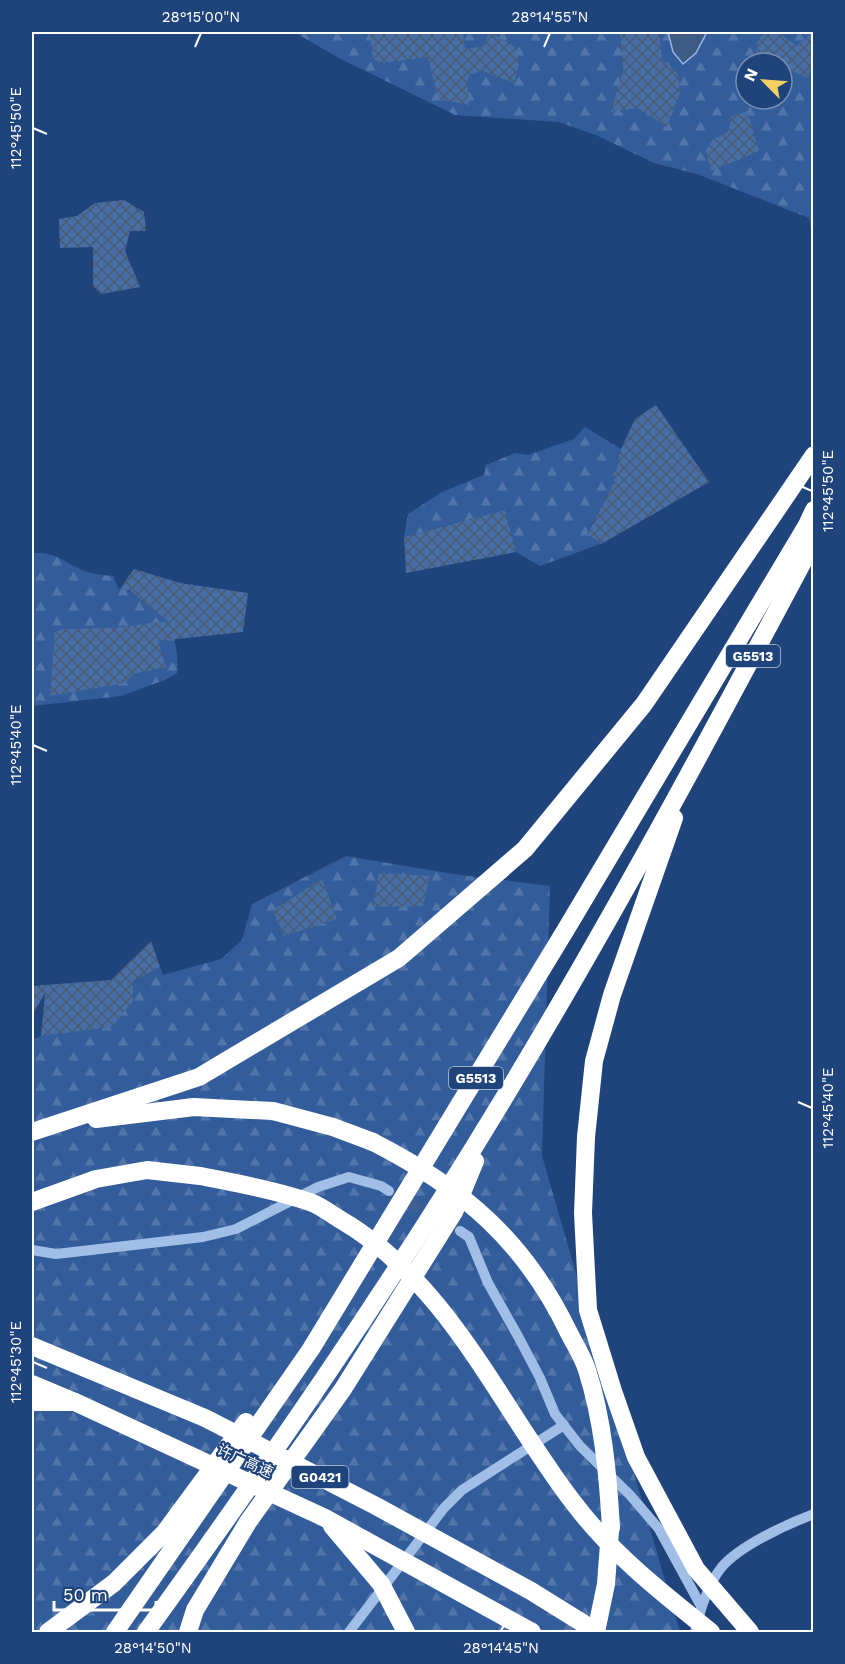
<svg xmlns="http://www.w3.org/2000/svg" width="845" height="1664" viewBox="0 0 845 1664" font-family="'Work Sans','Noto Sans SC',sans-serif">
  <defs>
    <pattern id="forest-firs" width="22" height="20" patternUnits="userSpaceOnUse" patternTransform="scale(1.5)"><rect width="22" height="20" fill="#325d9a"/><path d="M5 1l3.5 6h-7zM16 11l3.5 6h-7z" fill="#5175a9"/></pattern>
    <pattern id="building-cross-hatch" width="8" height="8" patternUnits="userSpaceOnUse" patternTransform="scale(1.5)"><rect width="8" height="8" fill="#476ea6"/><path d="M0 0l8 8M0 8l8-8" fill="none" stroke="#4a5a70"/></pattern>
  </defs>
  <rect width="100%" height="100%" fill="#1f447c"/>
  <!-- forest -->
  <g fill="url(#forest-firs)" fill-rule="evenodd">
    <path d="M294,32H813V239L809,218L697,174L654,163L598,136L559,122L455,115L339,58ZM746,63H782V99H746Z"/>
    <polygon points="585,427 621,449 613,484 587,534 603,543 540,566 516,552 505,510 404,537 408,514 442,492 484,475 486,465 515,453 528,455 574,439"/>
    <path d="M32,553C55,552 61,560 80,569C89,574 103,575 113,576L119,589L122,588C136,593 147,606 161,613L163,608C173,630 179,649 177,673L165,680L121,696L32,706Z"/>
    <polygon points="346,856 453,874 550,886 542,1156 680,1632 32,1632 32,1040 41,1036 113,1026 133,981 160,967 163,975 221,959 242,940 252,904"/>
  </g>
  <!-- water -->
  <polygon fill="#3f5b84" stroke="#95b8e8" stroke-width="1.5" points="668,32 707,32 696,53 683,64 673,52"/>
  <!-- building -->
  <g fill="url(#building-cross-hatch)">
    <polygon points="370,32 463,32 465,49 484,46 489,32 515,47 519,64 514,83 483,71 470,75 467,82 469,105 438,99 428,57 383,63 373,59"/>
    <polygon points="620,32 659,32 662,60 678,74 680,93 667,127 638,108 611,112 623,69"/>
    <polygon points="767,32 777,32 797,46 813,32 813,59 808,78 782,67 782,63 771,63 756,57 756,47 759,38"/>
    <polygon points="747,111 759,151 711,171 706,151 711,141 728,132 732,116"/>
    <polygon points="124,200 144,212 146,231 130,231 125,251 140,287 101,294 93,286 93,247 60,248 59,219 77,216 95,203"/>
    <polygon points="656,405 709,482 603,543 587,535 613,484 621,449 635,419"/>
    <polygon points="505,510 516,552 406,573 404,537"/>
    <polygon points="134,569 180,583 248,593 243,632 158,641 166,667 133,674 125,683 50,696 55,632 64,629 112,628 168,621 129,590 119,590"/>
    <polygon points="379,873 430,876 423,906 373,907"/>
    <polygon points="322,879 337,919 284,936 273,910"/>
    <polygon points="151,941 160,967 133,981 133,1001 112,1027 41,1036 45,993 32,1016 32,986 111,980"/>
  </g>
  <g fill="none" stroke-linecap="round" stroke-linejoin="round">
    <!-- minor-tunnel -->
    <polyline stroke="#416090" stroke-width="10" stroke-dasharray="10 5" stroke-linecap="butt" points="398,1196 460,1231"/>
    <!-- minor -->
    <g stroke="#a1bee7" stroke-width="10">
      <polyline points="460,1231 469,1237 488,1283 519,1338 540,1378 555,1414 580,1446 630,1495 659,1529 701,1606"/>
      <polyline points="32,1250 56,1254 203,1237 236,1229 318,1187 349,1177 381,1186 389,1191"/>
      <polyline points="349,1632 444,1508 462,1490 564,1425"/>
      <path d="M695,1632C700,1610 707,1586 721,1568C739,1546 787,1524 814,1514"/>
    </g>
    <!-- highway -->
    <g stroke="#fff" stroke-width="18">
      <polyline points="96,1119 194,1107 273,1111 333,1127 373,1142"/>
      <polyline points="32,1132 199,1077 399,958 525,849 644,704 814,455"/>
      <polyline points="586,1137 594,1061 612,995 674,818"/>
      <polyline points="32,1202 96,1179 147,1170 200,1176"/>
      <polyline points="32,1402 75,1402"/>
      <polyline points="48,1632 114,1583 165,1532 246,1422"/>
      <polyline points="115,1632 311,1349 565,931 807,525 814,510"/>
      <path d="M146,1632C270,1460 391,1285 501,1103C612,920 713,731 814,541"/>
      <polyline points="188,1632 195,1610 248,1522 343,1389 454,1212 475,1161"/>
      <polyline points="596,1632 606,1584 610,1531"/>
    </g>
    <!-- highway-bridge -->
    <g stroke="#fff" stroke-width="18">
      <polyline points="586,1137 583,1213 588,1310 613,1391 636,1457 696,1569 750,1632"/>
      <path d="M373,1142C463,1188 525,1241 569,1333C575,1345 583,1357 587,1370C603,1420 608,1475 611,1528"/>
      <path d="M200,1176C236,1183 274,1190 310,1202C321,1206 331,1214 341,1220C449,1283 500,1407 573,1502C611,1553 662,1593 711,1632"/>
      <polyline points="32,1346 205,1418 376,1506 531,1591 597,1632"/>
      <polyline points="32,1384 75,1402 325,1518 532,1632"/>
      <polyline points="332,1526 381,1584 406,1632"/>
    </g>
  </g>
  <!-- ticks -->
  <path fill="none" stroke="#fff" stroke-width="2" d="M195,47L201,33M544,47L550,33M33,128L47,134M798,485L812,491M33,745L47,751M798,1102L812,1108M33,1362L47,1368M153,1631L159,1617M501,1631L508,1617"/>
  <g text-anchor="middle" stroke-width="4.5" stroke-linejoin="round" paint-order="stroke">
    <!-- shield labels -->
    <g fill="#1f447c" stroke="#bcc7d8" stroke-width="1.5">
      <rect x="726" y="645" width="54" height="22" rx="4.5"/>
      <rect x="449" y="1067" width="54" height="22" rx="4.5"/>
      <rect x="291.5" y="1466" width="57" height="22" rx="4.5"/>
    </g>
    <g font-size="14" font-weight="bold" fill="#fff">
      <text x="753" y="661">G5513</text>
      <text x="476" y="1083">G5513</text>
      <text x="320" y="1482">G0421</text>
    </g>
    <!-- street labels -->
    <g font-size="15" fill="#fff" stroke="#1f447c">
      <text transform="translate(245 1461) rotate(25)" y="5">许广高速</text>
    </g>
  </g>
  <!-- border -->
  <rect width="845" height="1664" fill="none" stroke="#1f447c" stroke-width="66"/>
  <!-- north arrow -->
  <g transform="translate(764 81) rotate(295)"><circle r="28" fill="#1f447c" stroke="#798fb0" stroke-width="1.5"/>
  <path d="M0-4.5L10 22L0 15L-10 22Z" fill="#f5d061"/>
  <text y="-9" font-size="16" font-weight="bold" text-anchor="middle" fill="#ffffff">N</text>
  </g>
  <!-- scale -->
  <path d="M54 1601v9h102v-9" fill="none" stroke="#ffffff" stroke-width="3"/>
  <text x="63" y="1601" font-size="18" fill="#ffffff" stroke="#1f447c" stroke-width="4.5" paint-order="stroke">50 m</text>
  <rect x="33" y="33" width="779" height="1598" fill="none" stroke="#fff" stroke-width="2"/>
  <g font-size="15" text-anchor="middle" fill="#fff">
    <text x="201" y="22">28°15'00"N</text>
    <text x="550" y="22">28°14'55"N</text>
    <text transform="translate(16 128) rotate(-90)" y="5">112°45'50"E</text>
    <text transform="translate(828 491) rotate(-90)" y="5">112°45'50"E</text>
    <text transform="translate(16 745) rotate(-90)" y="5">112°45'40"E</text>
    <text transform="translate(828 1108) rotate(-90)" y="5">112°45'40"E</text>
    <text transform="translate(16 1362) rotate(-90)" y="5">112°45'30"E</text>
    <text x="153" y="1653">28°14'50"N</text>
    <text x="501" y="1653">28°14'45"N</text>
  </g>
</svg>
